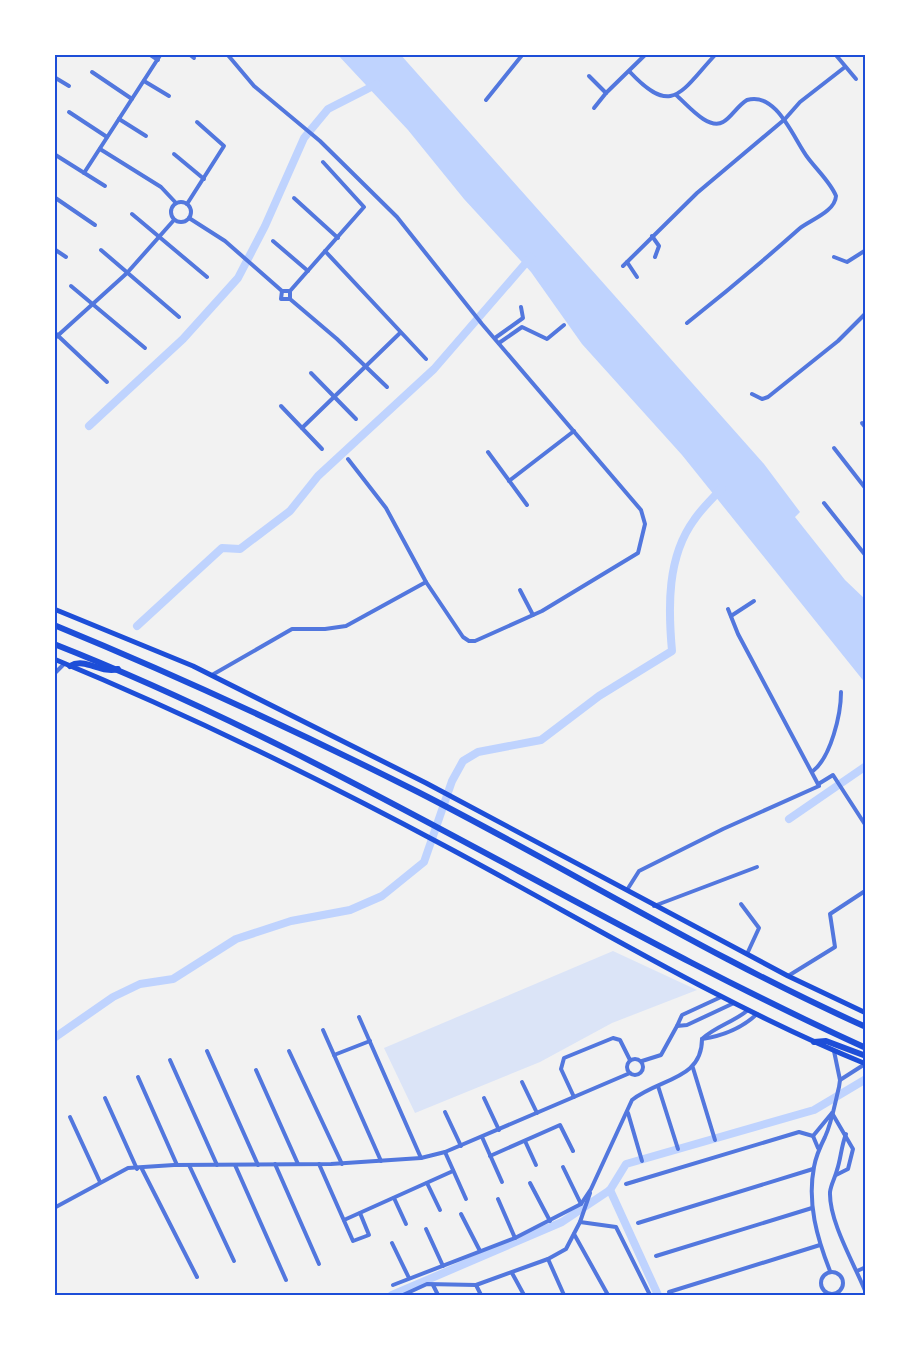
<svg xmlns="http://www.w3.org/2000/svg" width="920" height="1349" viewBox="0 0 920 1349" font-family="'Space Grotesk',sans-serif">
  <rect width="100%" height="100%" fill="#f2f2f2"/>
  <!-- green -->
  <polygon fill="#dbe4f7" points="613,951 697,990 612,1023 540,1062 415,1113 384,1048"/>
  <!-- water -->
  <polygon fill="#bfd3fe" points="337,54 400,54 764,464 800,512 795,517 845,580 866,600 866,684 682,455 582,344 531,272 464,199 408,130"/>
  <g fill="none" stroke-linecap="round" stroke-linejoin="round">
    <!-- canal -->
    <g stroke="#bfd3fe" stroke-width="8">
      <polyline points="89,426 183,339 238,278 265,226 304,138 328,109 377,84"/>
      <polyline points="137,626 222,548 240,549 290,511 318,476 434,369 531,257"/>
      <polyline points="789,819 866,766"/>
      <path d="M54,1038L113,997L140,984L173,979L236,939L291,921L350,910L382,896L424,862L452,781L463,761L478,752L541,740L599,696L672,651C668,607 667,557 694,520C702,508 713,498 722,488"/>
      <polyline points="610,1190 658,1295"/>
      <polyline points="392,1295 562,1222 610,1190 626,1164 814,1110 866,1079"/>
    </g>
    <!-- minor -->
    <g stroke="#5277de" stroke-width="4">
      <polyline points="149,54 158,60"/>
      <polyline points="189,54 194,58"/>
      <polyline points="835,54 856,79"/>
      <polyline points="92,72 132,99"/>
      <path d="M630,72C673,118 681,91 716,54"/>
      <polyline points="589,76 606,93 646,54"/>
      <polyline points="54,77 69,86"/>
      <polyline points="144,81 169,96"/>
      <path d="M676,95C686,103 708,131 723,122C731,118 737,106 747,100C777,91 794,140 808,158C817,170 831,183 836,196C835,212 810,220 799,229C763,261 726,292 687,323"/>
      <polyline points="486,100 523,54"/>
      <polyline points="594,108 606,93"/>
      <polyline points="69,112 107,137"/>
      <polyline points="119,119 146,136"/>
      <polyline points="100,149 161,187 176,203"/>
      <polyline points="54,154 105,186"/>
      <polyline points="174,154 204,179"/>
      <polyline points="84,173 161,54"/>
      <polyline points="54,197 95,225"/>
      <polyline points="294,198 338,238"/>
      <circle cx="181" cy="212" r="10"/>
      <polyline points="187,204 224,146 197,122"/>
      <polyline points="132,214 207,277"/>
      <polyline points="189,218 225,241 282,291"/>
      <polyline points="652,236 659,246 655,257"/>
      <polyline points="273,241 308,271"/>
      <polyline points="54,249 66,257"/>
      <polyline points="101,250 179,317"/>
      <polyline points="325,251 426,359"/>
      <polyline points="834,257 847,262 866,250"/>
      <polyline points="627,262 637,277"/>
      <polyline points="623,266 697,193 785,119 800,102 845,67"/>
      <polyline points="71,286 145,348"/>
      <polyline points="290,291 364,207 323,162"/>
      <polyline points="290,299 290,291 282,291 281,299 290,299 337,339 387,387"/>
      <polyline points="54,332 107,382"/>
      <polyline points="495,338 523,318 521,307"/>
      <polyline points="54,339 127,273 174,220"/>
      <polyline points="499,343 522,327 547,339 564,325"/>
      <polyline points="311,373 356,419"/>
      <polyline points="752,394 762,399 768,397 838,341 866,313"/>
      <polyline points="281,406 322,449"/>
      <polyline points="862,423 866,428"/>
      <polyline points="302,428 400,333"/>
      <polyline points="834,448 866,489"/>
      <polyline points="488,452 527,505"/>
      <polyline points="348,459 386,508 426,582"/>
      <polyline points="509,481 574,431"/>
      <polyline points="824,503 866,556"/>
      <polyline points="520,590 533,615"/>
      <polyline points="731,616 754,601"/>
      <polyline points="54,674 64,664"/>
      <polyline points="212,675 292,629 325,629 346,626 426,582 463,637 469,641 475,641 542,611 638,553 645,524 641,510 482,324 397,217 320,141 254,86 227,54"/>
      <path d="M813,771C831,757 841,714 841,692"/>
      <polyline points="820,783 833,775 866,826"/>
      <polyline points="627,890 639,871 723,829 819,786 738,634 728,609"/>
      <polyline points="741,904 759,928 747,954"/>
      <polyline points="654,906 757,867"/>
      <polyline points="788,976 835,947 830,914 865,891"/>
      <polyline points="721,997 682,1015 677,1026 687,1025 734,1003"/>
      <polyline points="359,1017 421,1158"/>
      <polyline points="323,1030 381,1161"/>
      <path d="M702,1039C722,1036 742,1028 757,1014"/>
      <polyline points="207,1051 258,1165"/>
      <polyline points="289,1051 342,1164"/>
      <polyline points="334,1055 370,1041"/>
      <circle cx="635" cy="1067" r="8"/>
      <polyline points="170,1060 217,1165"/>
      <polyline points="642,1061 661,1055 677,1026"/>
      <polyline points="693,1068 715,1140"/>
      <polyline points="256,1070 298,1164"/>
      <polyline points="138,1077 177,1165"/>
      <polyline points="840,1080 865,1064"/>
      <polyline points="522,1082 537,1113"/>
      <polyline points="658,1086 678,1149"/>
      <polyline points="574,1097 561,1069 564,1058 613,1038 620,1040 630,1060"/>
      <polyline points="105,1098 137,1169"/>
      <polyline points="484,1098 499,1130"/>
      <polyline points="445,1112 461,1146"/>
      <polyline points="628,1113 642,1161"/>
      <polyline points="832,1113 853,1149 848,1169 836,1175"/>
      <polyline points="70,1117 100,1182"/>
      <path d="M846,1134C841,1147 841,1158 837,1170C835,1178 831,1184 830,1192C829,1222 855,1265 866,1293"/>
      <polyline points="813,1136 832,1113"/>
      <polyline points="482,1137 502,1182"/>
      <polyline points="525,1141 536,1165"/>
      <polyline points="445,1152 466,1199"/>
      <polyline points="490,1156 560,1125 573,1151"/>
      <polyline points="275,1164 319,1264"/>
      <polyline points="319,1164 353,1241 369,1235 360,1213"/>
      <polyline points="189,1165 234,1261"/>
      <polyline points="235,1165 286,1280"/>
      <polyline points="563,1167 581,1204"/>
      <polyline points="142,1169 197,1277"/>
      <polyline points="427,1183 440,1210"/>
      <polyline points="530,1183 550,1221"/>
      <polyline points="626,1184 799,1132 813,1136 818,1148"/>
      <polyline points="394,1198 406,1224"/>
      <polyline points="498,1199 515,1238"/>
      <polyline points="54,1208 128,1168 174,1165 331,1164 421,1158 445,1152 630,1073"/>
      <polyline points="461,1214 480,1251"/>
      <polyline points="344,1220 453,1171"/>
      <polyline points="580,1222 616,1227 650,1295"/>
      <polyline points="638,1223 813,1169"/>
      <polyline points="426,1229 443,1266"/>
      <polyline points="574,1234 608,1295"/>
      <polyline points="392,1243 409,1278"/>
      <polyline points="656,1256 812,1208"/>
      <polyline points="548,1259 564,1295"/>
      <path d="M830,1271C817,1238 807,1203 814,1167C816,1155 820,1147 825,1137C832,1122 835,1103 839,1087L840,1080L834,1051"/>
      <polyline points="857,1271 866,1267"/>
      <circle cx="832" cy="1283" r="11"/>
      <polyline points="512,1273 524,1295"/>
      <path d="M393,1285L515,1238L581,1204L591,1189L632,1100C660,1078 702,1080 702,1039C716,1026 734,1022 748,1010"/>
      <polyline points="433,1285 438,1295"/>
      <polyline points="476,1285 481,1295"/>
      <polyline points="669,1292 820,1245"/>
      <polyline points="403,1295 427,1284 476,1285 548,1259 566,1249 580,1222 590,1193"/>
    </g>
    <!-- secondary -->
    <g stroke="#1d4ed8" stroke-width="5">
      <polyline points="54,609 193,666 426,783 788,976 866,1013"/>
      <path d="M54,659C187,714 318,778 445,846C584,920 720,1004 866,1064"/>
    </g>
    <!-- primary -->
    <g stroke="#1d4ed8" stroke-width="6">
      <path d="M54,625C178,676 299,732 418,792C569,869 712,958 866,1027"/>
      <path d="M54,644C336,755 591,923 866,1048"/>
      <path d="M70,666C85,657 101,674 118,669"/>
      <polyline points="814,1042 826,1041 866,1056"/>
    </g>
  </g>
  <!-- border -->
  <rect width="920" height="1349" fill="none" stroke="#ffffff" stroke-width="111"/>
  <rect x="56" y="56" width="808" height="1238" fill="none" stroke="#1d4ed8" stroke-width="2"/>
</svg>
